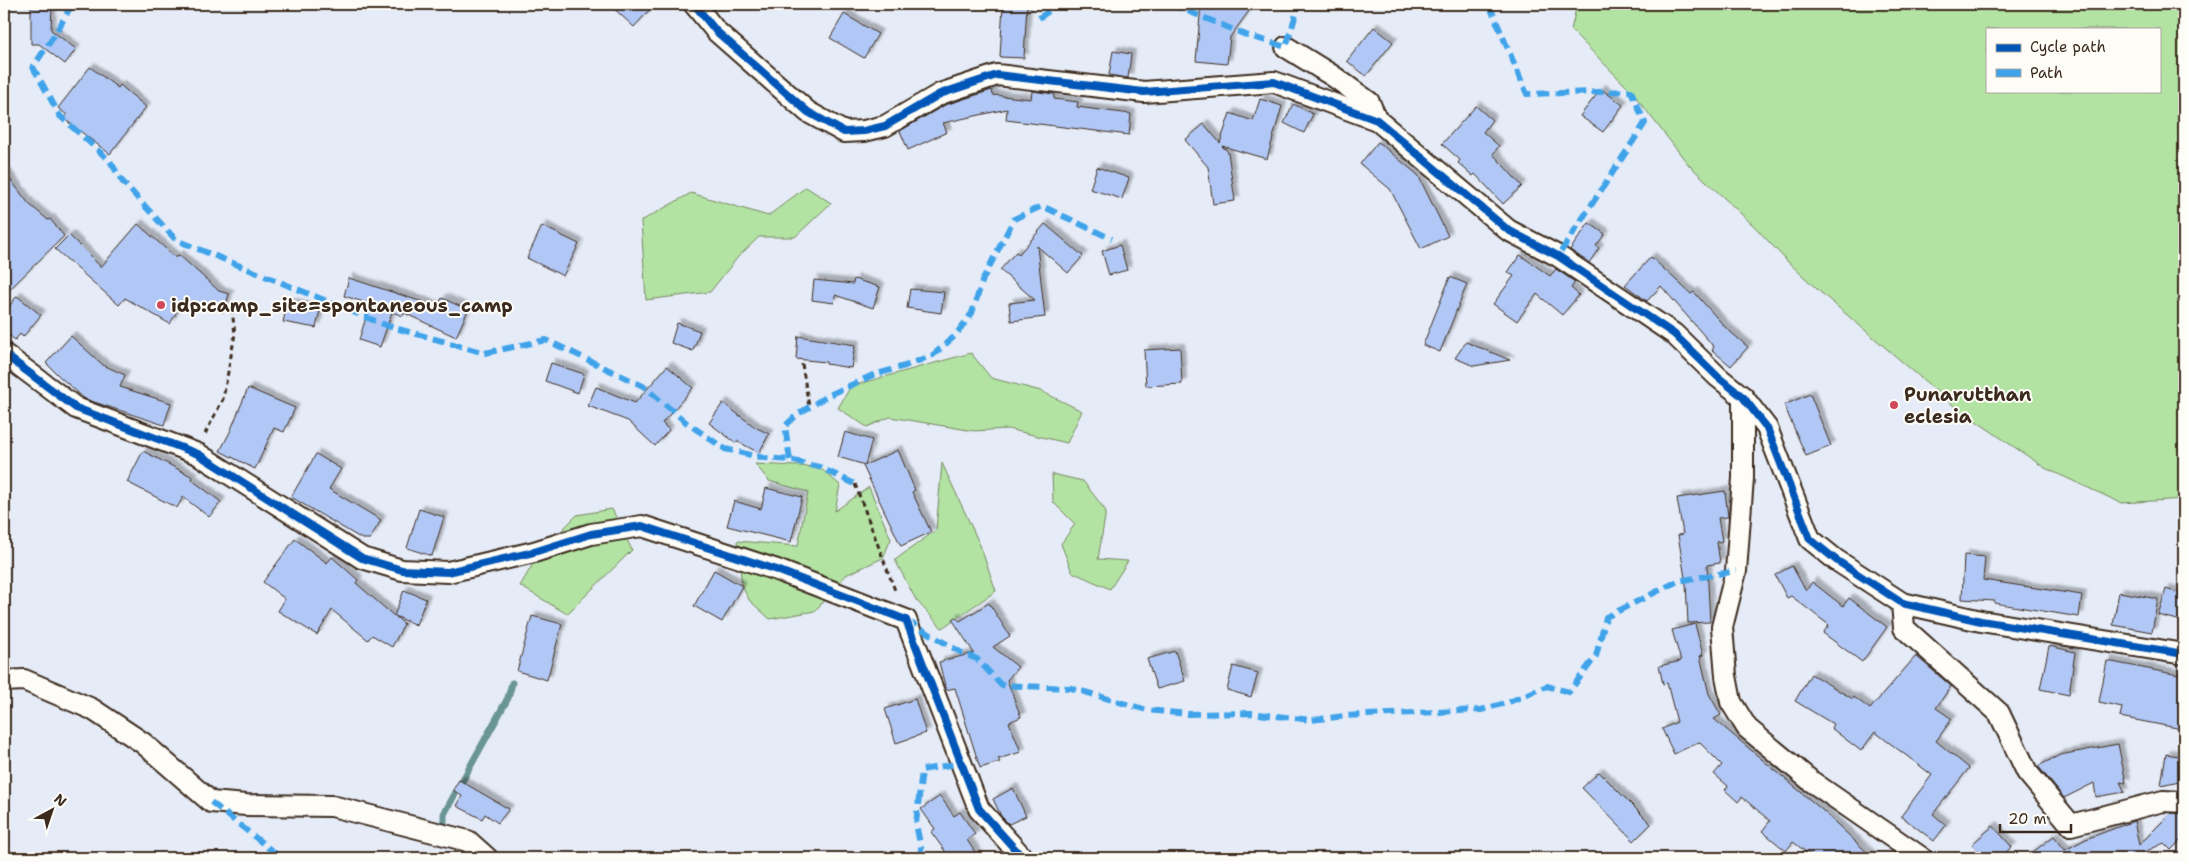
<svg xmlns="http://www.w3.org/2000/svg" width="2188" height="862" viewBox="0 0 2188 862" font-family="'Shantell Sans',sans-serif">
  <defs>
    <filter id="shadow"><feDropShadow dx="4.5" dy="-4.5" stdDeviation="1" flood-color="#0004"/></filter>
  </defs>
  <rect width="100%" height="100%" fill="#e6ecf7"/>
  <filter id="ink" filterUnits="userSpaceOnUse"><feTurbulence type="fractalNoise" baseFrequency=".02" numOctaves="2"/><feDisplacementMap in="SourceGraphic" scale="10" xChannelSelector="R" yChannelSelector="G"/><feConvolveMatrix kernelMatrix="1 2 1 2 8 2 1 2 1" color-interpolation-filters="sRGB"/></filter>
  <g filter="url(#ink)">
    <!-- green -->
    <g fill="#b2e3a3" stroke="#768660" fill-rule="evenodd">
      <path d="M1577,4H2184V499L2121,503L2045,468L1954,406L1819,291L1787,261L1755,227L1688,164L1631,91L1571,30ZM1987,29H2159V91H1987Z"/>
      <polygon points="806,187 831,203 795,237 759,237 738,257 710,292 646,300 641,221 691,193 768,216"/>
      <polygon points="971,353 991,378 1041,391 1082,411 1067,443 1008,429 974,431 890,417 867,427 838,408 851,386"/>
      <polygon points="942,463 980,545 996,591 942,628 916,600 895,560 936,530"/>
      <polygon points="755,464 819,467 840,485 835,511 869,487 891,539 883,558 846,575 815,611 770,619 749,600 742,586 737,541 798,546 808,492 769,481"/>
      <polygon points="1052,474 1083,481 1106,511 1098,559 1128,561 1110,589 1072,572 1061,544 1075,524 1053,502"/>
      <polygon points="612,509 632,550 567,614 520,586 540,552 577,515"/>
    </g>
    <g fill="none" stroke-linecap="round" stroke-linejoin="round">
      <!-- stream -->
      <g stroke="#6b9595" stroke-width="7">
        <polyline points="444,821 444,814 508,698 512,683"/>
        <polyline points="430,858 432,854"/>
      </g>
    </g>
    <!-- building -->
    <g fill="#b1c8f6" stroke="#3b2a1e" filter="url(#shadow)">
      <polygon points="31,4 52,4 51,30 76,49 65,64 39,44 31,44"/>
      <polygon points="609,4 655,4 634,27"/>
      <polygon points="1003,4 1027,4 1024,58 1000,57"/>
      <polygon points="1201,4 1254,4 1230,37 1227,64 1196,61"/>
      <polygon points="844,14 878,34 864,58 830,38"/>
      <polygon points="1374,27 1393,42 1366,76 1347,61"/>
      <polygon points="1113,51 1131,54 1128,78 1109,75"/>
      <polygon points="90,67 118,88 120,85 146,107 110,154 63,118 67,115 58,108"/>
      <polygon points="1601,89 1623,105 1603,132 1580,116"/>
      <polygon points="992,90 993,95 1031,99 1032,91 1054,94 1054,99 1078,102 1077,107 1131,114 1129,135 1006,120 1007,109 943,123 947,132 908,150 900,131 945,105"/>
      <polygon points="1260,99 1282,106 1267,159 1222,146 1228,152 1235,201 1213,204 1208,167 1185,140 1204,124 1220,143 1230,113 1253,121"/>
      <polygon points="1293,104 1313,114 1304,133 1284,123"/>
      <polygon points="1476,106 1492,120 1483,132 1499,146 1493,154 1522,186 1503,204 1475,174 1473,176 1458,163 1460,160 1442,144"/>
      <polygon points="1378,142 1418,175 1448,236 1421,249 1390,189 1360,164"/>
      <polygon points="1097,167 1129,178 1122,199 1090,189"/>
      <polygon points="4,171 29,204 48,220 50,219 64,236 4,295"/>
      <polygon points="1589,223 1605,234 1596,246 1599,248 1589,263 1570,250"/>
      <polygon points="138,224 176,258 179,255 219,291 229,294 224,312 183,300 170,324 125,298 119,305 55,249 69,235 101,267"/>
      <polygon points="1045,224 1083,256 1068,273 1037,246 1045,317 1011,321 1009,303 1035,300 1000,270 1016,252 1019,254"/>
      <polygon points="542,226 579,244 563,276 527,258"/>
      <polygon points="1120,245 1127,270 1109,275 1102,251"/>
      <polygon points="1520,255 1550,276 1556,269 1575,282 1571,288 1579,295 1562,315 1537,294 1517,321 1493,304 1514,276 1508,272"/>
      <polygon points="1651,257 1691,294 1694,292 1725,327 1748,347 1731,366 1712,350 1714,347 1661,286 1647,301 1625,285"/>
      <polygon points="1450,277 1467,284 1440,352 1423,345"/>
      <polygon points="349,278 438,307 442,298 468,310 456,337 404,313 403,316 392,312 380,347 359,340 370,304 344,296"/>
      <polygon points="854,279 880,287 873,308 835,295 834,303 812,300 814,280 853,284"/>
      <polygon points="910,289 944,292 941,313 907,308"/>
      <polygon points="17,296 41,315 23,337 20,334 15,340 4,331 4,313"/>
      <polygon points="288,302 320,310 316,328 283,322"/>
      <polygon points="677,323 700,331 693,351 671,343"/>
      <polygon points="71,336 103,365 125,375 120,387 171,403 164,425 85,399 60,377 46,363"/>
      <polygon points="798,336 855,345 851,368 826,364 826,362 796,359"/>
      <polygon points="1466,342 1510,360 1474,366 1455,358"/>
      <polygon points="1180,348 1182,384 1146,386 1144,350"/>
      <polygon points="551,363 584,374 578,393 545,381"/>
      <polygon points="667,366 693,388 662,423 669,430 655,446 628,421 588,406 596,387 635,403"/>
      <polygon points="248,388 295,408 284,432 274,428 255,469 220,451 230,432"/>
      <polygon points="1810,394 1831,446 1806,456 1784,405"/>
      <polygon points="723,403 755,427 769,434 759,453 737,441 736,443 709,423"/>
      <polygon points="845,432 872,440 865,465 838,457"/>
      <polygon points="898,450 915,490 912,492 931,532 901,546 863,466"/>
      <polygon points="143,451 193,477 192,480 221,502 209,517 183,497 177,508 127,482"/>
      <polygon points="316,454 341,469 329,489 381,520 370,539 362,539 291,497"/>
      <polygon points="766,488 802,497 791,542 727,526 734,501 761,509"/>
      <polygon points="1725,491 1728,517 1718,518 1722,541 1717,542 1720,563 1707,565 1710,622 1688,623 1686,584 1678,535 1683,534 1677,498"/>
      <polygon points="419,509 444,517 432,556 407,548"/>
      <polygon points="295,539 327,563 332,557 358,580 356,583 394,616 404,590 426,599 416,625 395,616 404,624 392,647 372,635 368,640 332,610 317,635 278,611 285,599 263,582"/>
      <polygon points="1964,555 1985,557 1983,580 2082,595 2079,617 1994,603 1995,601 1962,599"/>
      <polygon points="1792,566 1806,591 1812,582 1843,606 1849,598 1887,627 1862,662 1823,633 1829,625 1791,596 1787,598 1775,575"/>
      <polygon points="714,570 742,586 722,622 694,606"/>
      <polygon points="2166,589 2184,595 2184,622 2158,615"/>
      <polygon points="2119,592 2158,599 2152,632 2113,625"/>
      <polygon points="989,603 1010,636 993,647 1018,667 1007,680 1021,717 1009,722 1021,752 998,759 1000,762 980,768 955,688 946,690 939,662 974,653 952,619 955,617 960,621"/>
      <polygon points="532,616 562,624 547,680 517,671"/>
      <polygon points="1695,624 1703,655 1700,656 1709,694 1721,715 1714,719 1821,809 1873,858 1814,858 1793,842 1786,851 1762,831 1770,821 1742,797 1738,802 1725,790 1728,786 1714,774 1722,765 1699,742 1674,754 1662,729 1677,722 1667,683 1663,684 1659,666 1681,661 1672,630"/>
      <polygon points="2049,646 2075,652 2069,695 2040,689"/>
      <polygon points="1175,651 1185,681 1157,689 1147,659"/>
      <polygon points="1916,656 1951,686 1936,708 1952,719 1936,741 1969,768 1933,814 1946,825 1934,841 1901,816 1932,775 1875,732 1861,751 1831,728 1833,724 1795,701 1811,674 1853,699 1854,697 1870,709"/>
      <polygon points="2107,661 2184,676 2184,717 2182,729 2120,717 2122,707 2099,702"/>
      <polygon points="1233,666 1258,673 1251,697 1227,690"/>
      <polygon points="915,699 926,733 896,743 885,709"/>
      <polygon points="2118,744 2126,783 2120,782 2125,792 2096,797 2094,783 2064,798 2038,766 2060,755"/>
      <polygon points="2166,754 2184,757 2184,780 2161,785"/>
      <polygon points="1599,772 1651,824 1634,841 1582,788"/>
      <polygon points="459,780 509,809 498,823 485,814 482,819 457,806 462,796 453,790"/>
      <polygon points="1013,788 1026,816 1009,824 1001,816 993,799"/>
      <polygon points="940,796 954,816 960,812 975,834 967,840 979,858 950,858 931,832 935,829 921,809"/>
      <polygon points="2171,813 2184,814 2184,837 2171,850 2164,843 2132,858 2025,858 2054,836 2065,850 2086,839 2134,821 2139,845"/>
      <polygon points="1993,826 2012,847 1999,858 1985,858 1972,844"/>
    </g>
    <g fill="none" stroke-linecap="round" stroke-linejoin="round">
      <defs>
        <g id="minor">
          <polyline points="694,4 716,31 808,112 844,132 864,131 885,126 940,94 997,75 1144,92 1274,82 1377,120 1508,230 1558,256 1674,334 1718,377 1743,397 1767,428 1810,539 1836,560 1902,603 1981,621 2184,654"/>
          <polyline points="1286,47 1333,76 1369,102 1377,120"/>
          <polyline points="4,354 76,408 198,454 362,558 402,570 448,572 534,552 591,534 642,526 777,570 906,620 979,809 1023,858"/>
          <polyline points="1743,397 1743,478 1736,571 1722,627 1726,676 1731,702 1747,728 1811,781 1922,858"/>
          <polyline points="1902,603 1904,628 1999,713 2027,772 2071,825 2163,801 2184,802"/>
          <polyline points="4,681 24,680 92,709 143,743 211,802 246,805 332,806 468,841 487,858"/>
        </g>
      </defs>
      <!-- minor casing -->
      <use href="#minor" stroke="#3b2a1e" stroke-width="24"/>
      <!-- path -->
      <g stroke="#3b2a1e" stroke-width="3" stroke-dasharray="5 4" stroke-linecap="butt">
        <polyline points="802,364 809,407"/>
        <polyline points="205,434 223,399 235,334 232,310"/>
        <polyline points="855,484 896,593"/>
      </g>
      <!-- minor -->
      <use href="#minor" stroke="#fdfcf7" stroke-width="20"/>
      <!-- quiet -->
      <g stroke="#3fa3ea" stroke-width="6" stroke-dasharray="12 6" stroke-linecap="butt">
        <polyline points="72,4 56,33 33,67 60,116 110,161 122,181 176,240 388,326 485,353 546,340 643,386 687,423 725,449 764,458 790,460 819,467 855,484"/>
        <polyline points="1171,4 1246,35 1286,47 1299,4"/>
        <polyline points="1489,4 1527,94 1631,91 1645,123 1558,256"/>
        <polyline points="1039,18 1059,4"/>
        <polyline points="790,460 785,426 798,414 827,396 873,375 905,366 933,355 955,336 972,313 983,279 1014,219 1042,206 1112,239"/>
        <polyline points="906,620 962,653 977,659 1001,685 1071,688 1147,710 1188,714 1250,713 1311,720 1345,716 1481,710 1509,702 1547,686 1569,692 1596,656 1606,617 1678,581 1736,571"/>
        <polyline points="211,802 281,858"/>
        <polyline points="923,858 916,824 922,770 961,763"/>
      </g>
      <defs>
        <g id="cycleway">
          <polyline points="694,4 716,31 808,112 844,132 864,131 885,126 940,94 997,75 1144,92 1274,82 1377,120 1508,230 1558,256 1674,334 1718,377 1743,397 1767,428 1810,539 1836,560 1902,603 1981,621 2184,654"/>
          <polyline points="4,354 76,408 198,454 362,558 402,570 448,572 534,552 591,534 642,526 777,570 906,620 979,809 1023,858"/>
        </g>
      </defs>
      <!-- cycleway casing -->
      <use href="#cycleway" stroke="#fdfcf7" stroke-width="11"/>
      <!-- cycleway -->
      <use href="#cycleway" stroke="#0057b8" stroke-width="8"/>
    </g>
  </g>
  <!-- markers -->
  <g fill="#d1495b" stroke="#fdfcf7" stroke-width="2">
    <circle cx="161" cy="305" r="5"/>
    <circle cx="1894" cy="405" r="5"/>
  </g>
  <g text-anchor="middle" stroke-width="4" stroke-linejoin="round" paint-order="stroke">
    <!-- poi labels -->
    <g font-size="19" font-weight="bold" fill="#3b2a1e" stroke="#fdfcf7" text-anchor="start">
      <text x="171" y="312">idp:camp_site=spontaneous_camp</text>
      <text x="1904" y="401">Punarutthan<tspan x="1904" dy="22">eclesia</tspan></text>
    </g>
  </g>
  <!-- margin -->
  <rect width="2188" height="862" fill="none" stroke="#fdfcf7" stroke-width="20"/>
  <rect x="10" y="10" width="2168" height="842" fill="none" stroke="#3b2a1e" stroke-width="2" filter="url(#ink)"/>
  <!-- legend -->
  <rect x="1986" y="28" width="175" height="65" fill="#fdfcf7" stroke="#afa8a0"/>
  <rect x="1996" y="44" width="25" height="8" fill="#0057b8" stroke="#afa8a0"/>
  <text x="2030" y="52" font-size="15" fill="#3b2a1e">Cycle path</text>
  <rect x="1996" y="69" width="25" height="8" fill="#3fa3ea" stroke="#afa8a0"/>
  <text x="2030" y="78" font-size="15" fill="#3b2a1e">Path</text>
  <!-- north arrow -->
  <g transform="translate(52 810) rotate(40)" stroke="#fdfcf7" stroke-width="4" paint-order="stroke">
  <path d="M0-4L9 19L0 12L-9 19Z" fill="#3b2a1e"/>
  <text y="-8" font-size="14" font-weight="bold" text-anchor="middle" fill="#3b2a1e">N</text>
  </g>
  <!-- scale -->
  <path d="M2000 824v8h71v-8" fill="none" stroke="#3b2a1e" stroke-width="2.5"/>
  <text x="2008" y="824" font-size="15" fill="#3b2a1e" stroke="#fdfcf7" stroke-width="4" paint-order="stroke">20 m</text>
</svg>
